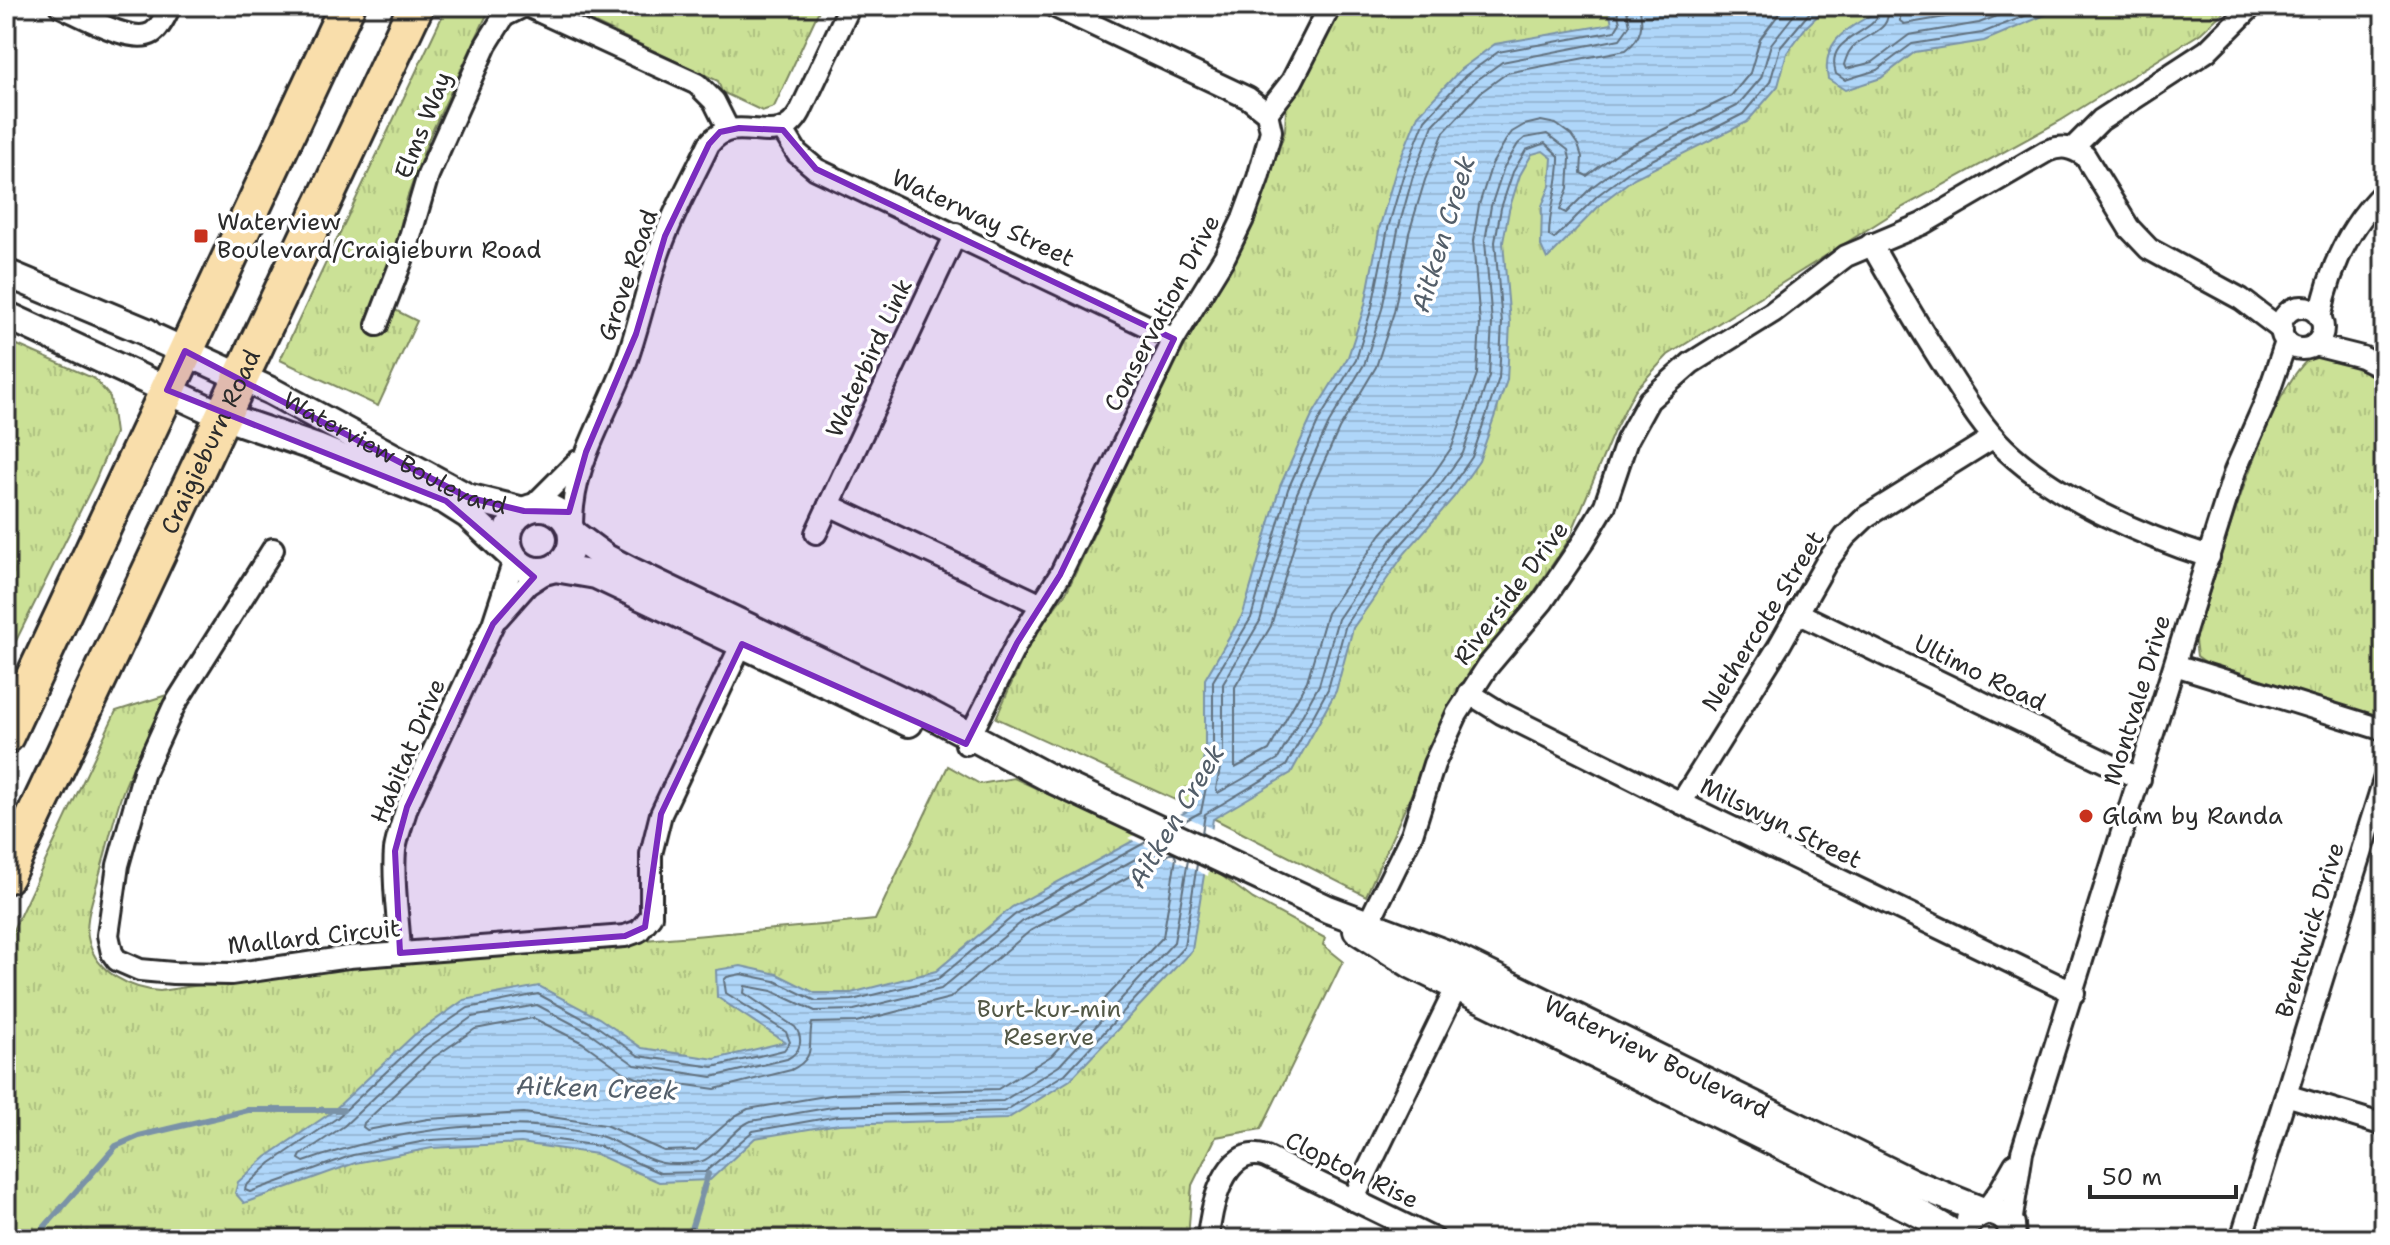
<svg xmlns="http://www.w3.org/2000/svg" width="2390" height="1245" viewBox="0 0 2390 1245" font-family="'Shantell Sans',sans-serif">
  <defs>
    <pattern id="park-tufts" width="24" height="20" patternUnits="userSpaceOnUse" patternTransform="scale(2)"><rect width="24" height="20" fill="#cbe196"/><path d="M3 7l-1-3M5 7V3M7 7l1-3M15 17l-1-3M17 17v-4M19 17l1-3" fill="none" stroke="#aec181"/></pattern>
    <pattern id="water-rules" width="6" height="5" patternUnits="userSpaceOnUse" patternTransform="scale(2)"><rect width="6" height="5" fill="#afd6f9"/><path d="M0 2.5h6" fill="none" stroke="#97b8d6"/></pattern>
  </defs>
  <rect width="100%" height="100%" fill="#fff"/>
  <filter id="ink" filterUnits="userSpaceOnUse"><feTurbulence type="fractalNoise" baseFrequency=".0125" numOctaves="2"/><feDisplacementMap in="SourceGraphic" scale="16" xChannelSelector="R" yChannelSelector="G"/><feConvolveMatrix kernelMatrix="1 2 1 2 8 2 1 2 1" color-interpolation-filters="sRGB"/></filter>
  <g filter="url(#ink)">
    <!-- park -->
    <g fill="url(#park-tufts)" stroke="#7b8660" stroke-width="2">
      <polygon points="447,6 491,6 429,138 407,198 395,249 383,284 393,309 417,321 378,406 280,360"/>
      <polygon points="559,6 821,6 774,107 762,111 722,92 718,81"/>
      <polygon points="1341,6 2230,6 2201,33 2060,121 1903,207 1668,355 1635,390 1613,433 1568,541 1522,610 1456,694 1366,896 1193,808 996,718 1032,638 1067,591 1174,364 1243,245 1263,197 1285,131 1286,108 1299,90"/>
      <polygon points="6,340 95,379 110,397 115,433 95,481 6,661"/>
      <path d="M2317,354L2341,359L2384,380V714H2363L2214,668L2197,656L2195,640C2212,587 2270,372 2317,354Z"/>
      <path d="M170,694C154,727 134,760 122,794C113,820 107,849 99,876C94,897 83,921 89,942C97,973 131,989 160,991C397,955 636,943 875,920L948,766L980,784L1014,778L1218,873L1253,899L1325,938L1323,945L1343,961L1261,1129L1216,1137L1192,1185L1188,1239H6V945L116,711Z"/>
    </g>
    <!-- water -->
    <g fill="url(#water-rules)" stroke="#7a92a7" stroke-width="2">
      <polygon points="1608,6 1828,6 1806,27 1787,53 1778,86 1747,122 1634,178 1604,201 1547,259 1541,246 1542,206 1550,186 1552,158 1543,151 1532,154 1520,175 1509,210 1503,242 1510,323 1507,380 1479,461 1454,497 1405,553 1353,628 1336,691 1291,773 1213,819 1192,950 1070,1080 1007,1119 839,1124 755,1138 710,1180 659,1182 596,1154 521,1143 432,1148 355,1163 244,1203 235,1193 238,1182 266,1157 332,1112 414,1035 464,1000 539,986 599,1018 642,1048 715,1059 785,1042 717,997 716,970 741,966 777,974 815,993 851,993 936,971 1012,907 1193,808 1205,751 1205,679 1243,614 1280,486 1313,414 1348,357 1365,305 1380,226 1396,170 1418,115 1461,69 1495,44 1612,24"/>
      <path d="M1866,6H2066L1984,41L1915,52L1881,78L1845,90L1828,79C1821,44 1844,30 1871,15Z"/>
    </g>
    <!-- pier -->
    <polygon fill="#fff" points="1176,812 1215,830 1208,876 1129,838"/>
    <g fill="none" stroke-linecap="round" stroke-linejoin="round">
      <!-- shore -->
      <g stroke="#606f7d" stroke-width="2">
        <polyline points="1626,6 1630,25 1620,39 1502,62 1473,83 1433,125 1413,176 1398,230 1382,309 1365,363 1329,423 1297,493 1260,621 1223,684 1223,753 1216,789 1218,793 1278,759 1319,685 1338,619 1391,541 1439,486 1463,453 1489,376 1492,323 1485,241 1491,206 1504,167 1518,144 1525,138 1547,134 1568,150 1570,159 1568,188 1560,210 1566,213 1592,187 1624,163 1737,106 1761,78 1771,44 1801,6"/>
        <path d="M1639,6C1644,24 1642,38 1626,50L1507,73L1481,92L1444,132L1425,180L1409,233L1394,312L1376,367L1339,429L1308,497L1271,626L1235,687V768L1269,750L1307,681L1327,613L1381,534L1430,479L1452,447L1477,374L1480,324L1473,241L1479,205L1492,164L1506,140L1512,132L1524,125L1541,121L1556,124L1571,135L1578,145L1582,157L1581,173L1587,176L1620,151L1731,96L1750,73L1760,39L1785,6"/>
        <path d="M1876,6L1879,13C1872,36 1824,36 1836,74L1845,80L1877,70L1912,44L1982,33L2050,6"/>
        <path d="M1887,6C1894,35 1860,33 1849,52C1848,53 1844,64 1844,65L1846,69L1873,62L1909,35L1979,23L2023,6"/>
        <polyline points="1900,6 1900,21 1904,24 1975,12 1990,6"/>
        <polyline points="1181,823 1201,812 1213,752 1213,681 1251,618 1288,489 1320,418 1356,360 1372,307 1388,228 1404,173 1425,120 1466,75 1498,52 1615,31 1620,23 1616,6"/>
        <path d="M1202,833L1205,814L1286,766L1328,689L1346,624L1398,548L1447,493L1472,457L1499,378L1502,323L1495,242L1501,208L1513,172L1526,150L1545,143L1559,156C1560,186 1549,206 1549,236L1554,239L1598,195L1630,171L1743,114L1770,82L1780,48L1815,6"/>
        <polyline points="1148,841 1017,913 938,979 852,1000 816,1001 775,981 741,974 727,977 724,980 726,993 786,1032 790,1042 784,1050 713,1067 639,1056 595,1025 538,994 468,1008 419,1041 337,1118 271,1163 246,1186 245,1190 250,1192 353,1155 431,1140 522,1135 599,1146 660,1173 705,1172 753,1131 838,1116 1005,1111 1065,1074 1184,947 1197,864"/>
        <path d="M1159,846L1023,921L941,989L854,1010L815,1011L772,991L745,986L744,993L795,1027C804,1039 801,1052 787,1059L712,1077L635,1065L590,1033L537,1005L472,1017L426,1049L344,1126L301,1155L299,1159L304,1162C394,1130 506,1112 600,1136C621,1142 640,1159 662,1163C672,1165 689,1164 699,1162C716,1159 733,1128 751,1121L838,1106L1003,1101L1059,1066L1174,942L1188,860"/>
        <path d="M1170,854H1174L1176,858L1163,937L1051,1056L998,1089L837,1094L748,1109L735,1116L696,1150L664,1151L605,1125L524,1113L428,1119L367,1130L363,1127L364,1123L433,1058L475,1029L533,1018L583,1043L625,1073L637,1078L715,1089L791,1070C818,1057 807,1044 812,1023L856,1022L950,998L1030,931Z"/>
      </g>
      <!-- stream -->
      <g stroke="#7a92a7" stroke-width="6">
        <polyline points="34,1239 116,1146 139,1136 248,1110 343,1110"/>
        <polyline points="688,1239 708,1174"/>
      </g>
      <defs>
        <g id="minor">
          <path d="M60,6C81,15 132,45 152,33C160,28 166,15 170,6"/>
          <polyline points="527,6 697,84 714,101 728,129"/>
          <polyline points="1267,113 1292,81 1330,6"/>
          <polyline points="783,130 797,153 816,169 1174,339"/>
          <polyline points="2073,148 2101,120 2207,51 2252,6"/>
          <polyline points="956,234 829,505 1042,605"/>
          <path d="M1871,244C1896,288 1922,332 1950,375C1966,400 1983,428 2005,449C2055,497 2142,536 2209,557"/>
          <circle cx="2302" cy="328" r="21"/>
          <path d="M2320,318C2329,270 2349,226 2384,192"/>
          <polyline points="377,325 407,247 428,175 486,45 504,16 524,6"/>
          <polyline points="2314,345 2362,357 2384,368"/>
          <polyline points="531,508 578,461"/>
          <path d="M572,531C570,467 603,423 625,365C638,329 646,291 658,255C671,216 692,180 709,144C737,108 777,154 800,112L850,6"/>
          <polyline points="816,533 829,505"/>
          <polyline points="273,549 174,706 144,772 118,865 108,935 112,953 117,960 140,970 173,973 231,974 349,957 625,936 639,931 651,916 651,854 661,814 747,633"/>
          <polyline points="1798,613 2140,779"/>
          <polyline points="498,618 528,584 548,571"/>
          <polyline points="2175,665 2384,730"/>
          <polyline points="1469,693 1501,713 1681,803 2074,993"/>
          <polyline points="966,744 1017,643 1060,575 1174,339 1225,256 1243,219 1258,178 1271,131 1267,113 1248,98 1053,6"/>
          <polyline points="1681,803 1779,646 1826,563 1845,537 1867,516 1994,437"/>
          <path d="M1363,934L1412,834L1434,764L1457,714L1488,666L1543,601L1583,542L1605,505L1627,440L1649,400L1691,363L1773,312L1846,256L1922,224L2047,151C2062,145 2071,147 2085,156L2129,228L2149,249L2241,299L2282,330"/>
          <path d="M400,953C399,920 392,884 395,850C397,836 403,821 407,807L493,624L514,560"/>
          <polyline points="2286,1095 2384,1125"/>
          <polyline points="1353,1200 1462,976"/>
          <polyline points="1985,1211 1999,1192 2015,1164"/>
          <polyline points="2011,1224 2022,1152 2235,471 2265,403 2286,342"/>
          <path d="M1208,1239C1210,1211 1224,1142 1266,1157L1434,1239"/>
          <polyline points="2241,1239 2384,780"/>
        </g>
        <g id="tertiary">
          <path id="s1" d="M6,273L147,332L151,336L271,391L467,497L524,511"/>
          <polyline points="6,315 223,416 317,448 446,501 468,515 513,557"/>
          <circle cx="540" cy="539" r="32"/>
          <path id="s2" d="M572,533L606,558L631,571L922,710L1053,780L1328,909L1447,954L1911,1182L1983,1211"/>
          <polyline points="555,568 596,575 909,723"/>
          <polyline points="1357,930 1412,965 1921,1214 1963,1239"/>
          <path d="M1970,1220C1983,1207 2000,1208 2011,1224L2012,1239"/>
        </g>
        <g id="primary">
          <polyline points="6,736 347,6"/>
          <path id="s3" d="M6,876L416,6"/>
        </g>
      </defs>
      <!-- minor casing -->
      <use href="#minor" stroke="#2b2b2b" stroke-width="26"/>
      <!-- tertiary casing -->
      <use href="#tertiary" stroke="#2b2b2b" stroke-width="32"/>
      <!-- primary casing -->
      <use href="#primary" stroke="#2b2b2b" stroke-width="40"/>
      <!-- minor -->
      <use href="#minor" stroke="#fff" stroke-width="20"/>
      <!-- tertiary -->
      <use href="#tertiary" stroke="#fff" stroke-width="26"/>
      <!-- primary -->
      <use href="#primary" stroke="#f9deab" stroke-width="34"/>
    </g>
  </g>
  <!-- marked area -->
  <path fill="#7b2cbf" fill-opacity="0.2" stroke="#7b2cbf" stroke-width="6" stroke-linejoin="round" d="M739,128L783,130L816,169L1174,339L1060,575L1017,643L966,744L742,644L661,814L645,927L625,936L400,953L395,851L407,807L493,624L534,577L446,501L167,390L185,351L467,497L524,511L569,512L586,452L636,334L665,236L709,144L720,132Z"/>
  <!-- markers -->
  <g fill="#c8321e" stroke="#fff" stroke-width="3">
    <rect x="193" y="228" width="16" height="16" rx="4"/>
    <circle cx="2086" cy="816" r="8"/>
  </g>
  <g text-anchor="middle" stroke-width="7" stroke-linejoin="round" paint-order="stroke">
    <!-- street labels -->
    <g font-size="24" fill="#2b2b2b" stroke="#fff">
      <text transform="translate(423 125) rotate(-68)" y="8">Elms Way</text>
      <text transform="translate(983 218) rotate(25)" y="8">Waterway Street</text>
      <text transform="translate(628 275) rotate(-71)" y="8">Grove Road</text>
      <text transform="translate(1162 313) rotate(-62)" y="8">Conservation Drive</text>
      <text transform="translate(869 358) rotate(-65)" y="8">Waterbird Link</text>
      <text dy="8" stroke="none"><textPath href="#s3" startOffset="480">Craigieburn Road</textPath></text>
      <text dy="8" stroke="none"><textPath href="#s1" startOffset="430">Waterview Boulevard</textPath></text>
      <text transform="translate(1511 593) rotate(-53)" y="8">Riverside Drive</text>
      <text transform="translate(1763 621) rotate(-58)" y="8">Nethercote Street</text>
      <text transform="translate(1980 673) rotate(26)" y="8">Ultimo Road</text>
      <text transform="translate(2137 700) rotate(-73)" y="8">Montvale Drive</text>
      <text transform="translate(408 751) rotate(-67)" y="8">Habitat Drive</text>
      <text transform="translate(1781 823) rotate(26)" y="8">Milswyn Street</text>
      <text transform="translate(2310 930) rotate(-73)" y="8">Brentwick Drive</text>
      <text transform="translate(314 937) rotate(-6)" y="8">Mallard Circuit</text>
      <text dy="8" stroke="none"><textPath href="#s2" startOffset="1206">Waterview Boulevard</textPath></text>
      <text transform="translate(1352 1170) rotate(26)" y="8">Clopton Rise</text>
    </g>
    <!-- poi labels -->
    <g font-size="24" fill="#2b2b2b" stroke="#fff" text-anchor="start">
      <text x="217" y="230">Waterview<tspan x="217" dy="28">Boulevard/Craigieburn Road</tspan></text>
      <text x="2102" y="824">Glam by Randa</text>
    </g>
    <!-- park labels -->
    <g font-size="24" fill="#535846" stroke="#fff">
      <text x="1049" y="1017">Burt-kur-min<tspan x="1049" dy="28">Reserve</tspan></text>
    </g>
    <!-- water labels -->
    <g font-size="26" font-style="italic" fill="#535e69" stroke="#fff">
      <text transform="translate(1443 234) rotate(-73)" y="9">Aitken Creek</text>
      <text transform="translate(1176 816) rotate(-59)" y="9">Aitken Creek</text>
      <text transform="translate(597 1088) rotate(2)" y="9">Aitken Creek</text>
    </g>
  </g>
  <!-- margin -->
  <rect width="2390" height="1245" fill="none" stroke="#fff" stroke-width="32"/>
  <rect x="16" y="16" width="2358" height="1213" fill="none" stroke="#2b2b2b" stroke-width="3" filter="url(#ink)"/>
  <!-- scale -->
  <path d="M2090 1185v12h146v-12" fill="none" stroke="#2b2b2b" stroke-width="4"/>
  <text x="2102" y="1185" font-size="24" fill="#2b2b2b" stroke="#ffffff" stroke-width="6" paint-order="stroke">50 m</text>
</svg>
